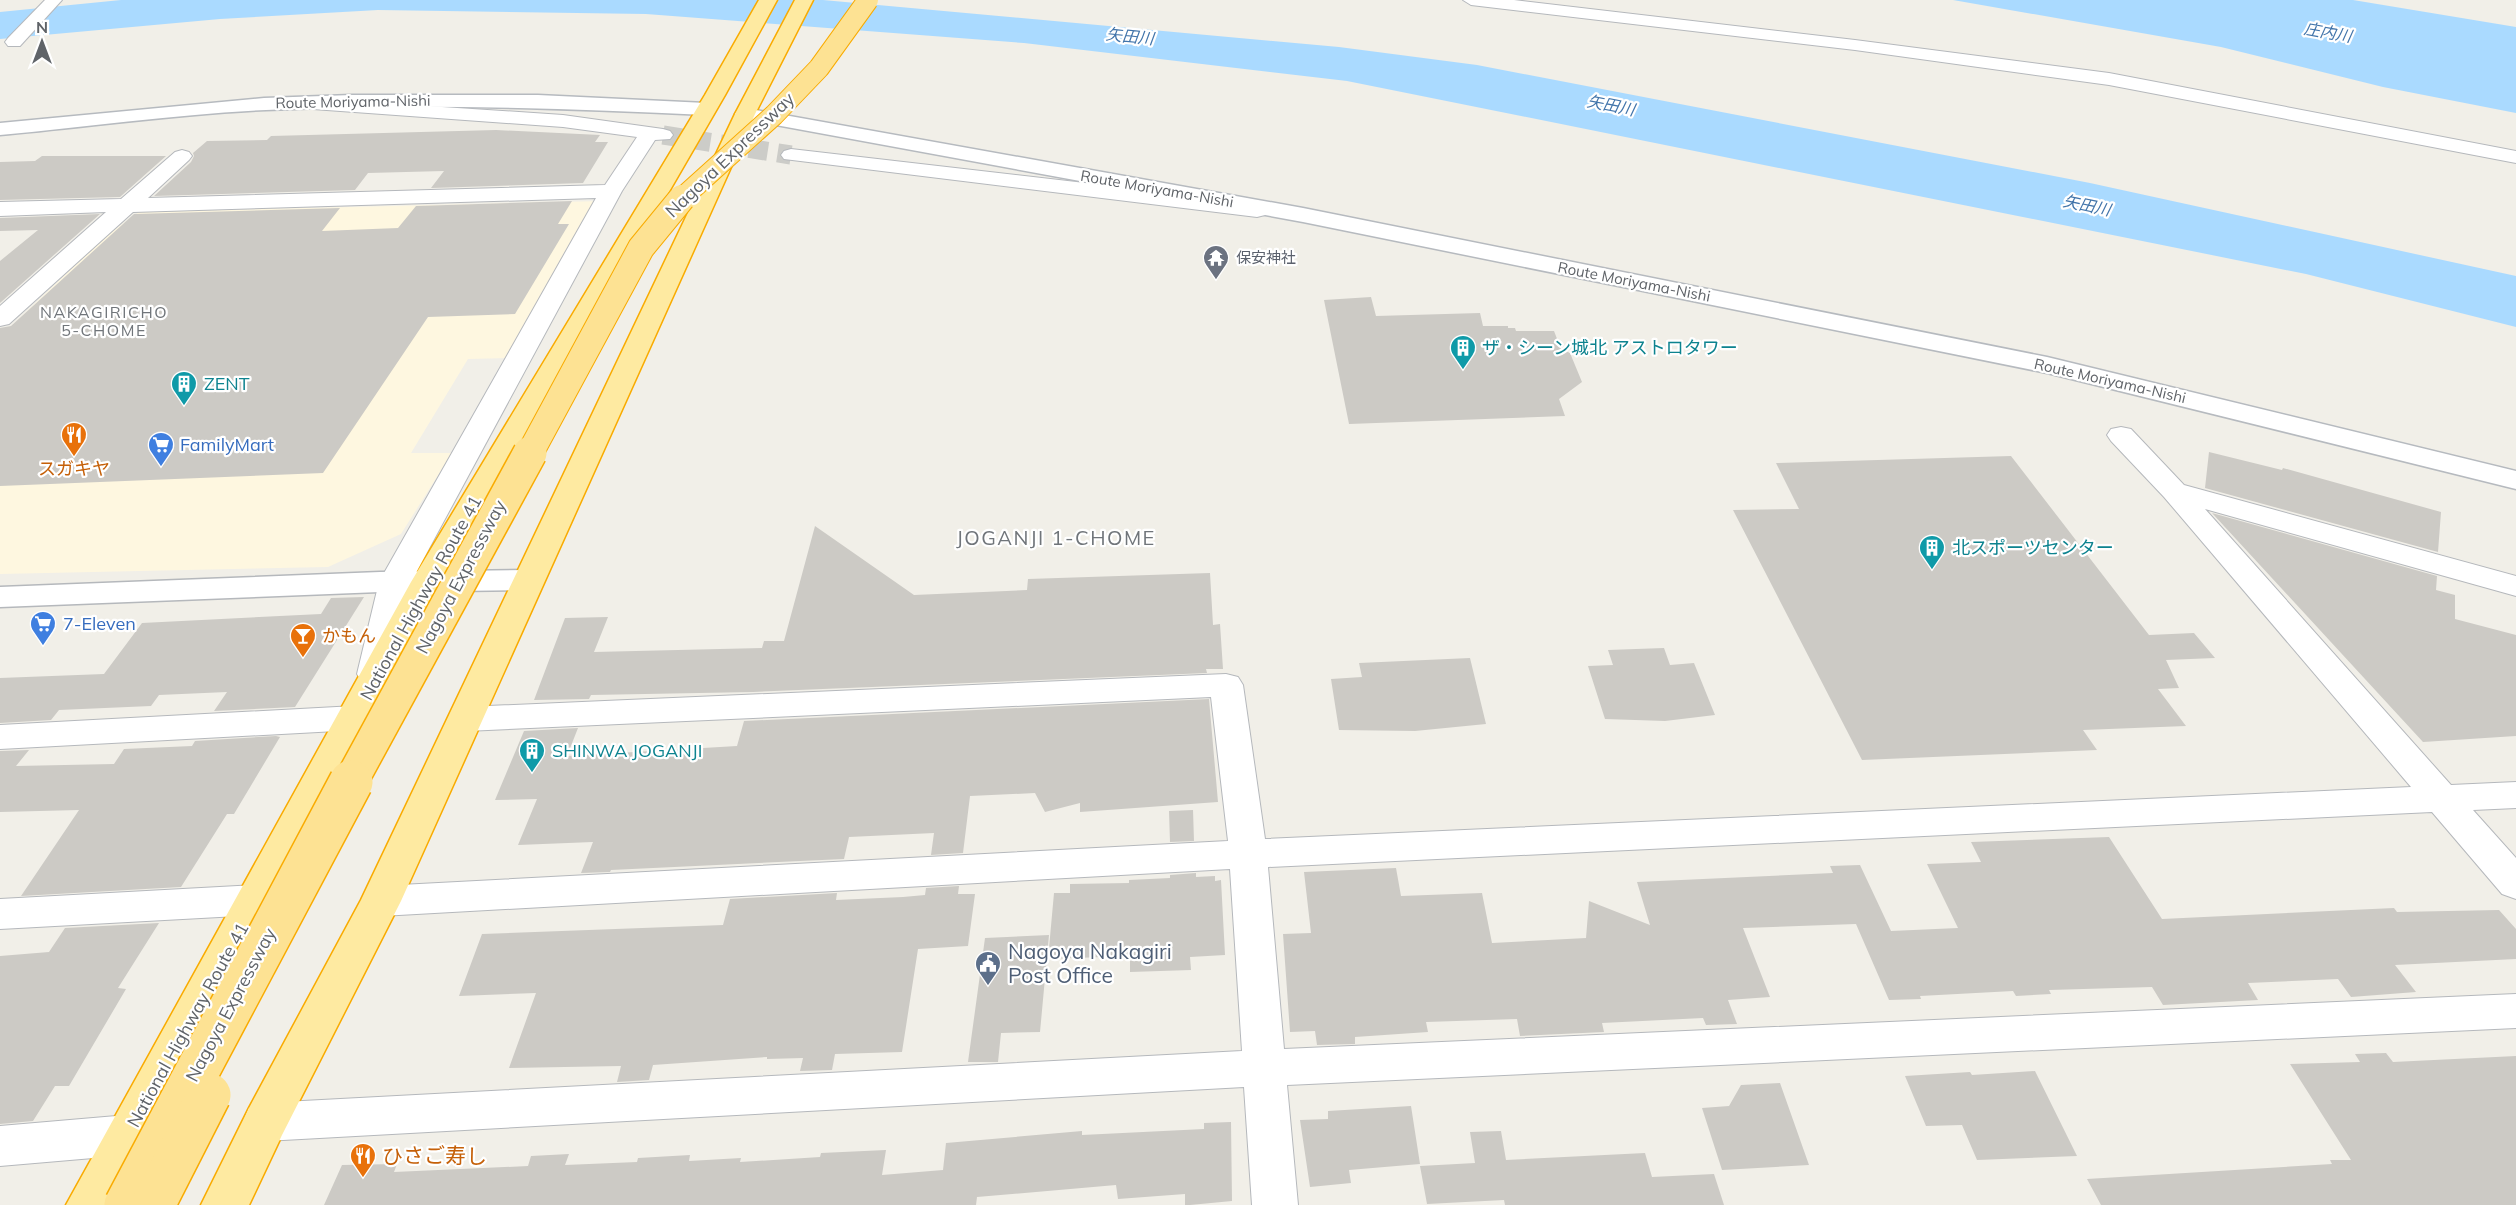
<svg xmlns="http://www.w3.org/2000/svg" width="2516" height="1205" viewBox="0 0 2516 1205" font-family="Mulish,'Noto Sans JP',sans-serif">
  <rect width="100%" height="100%" fill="#f1efe8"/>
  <!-- commercial -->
  <polygon fill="#fef7e0" points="602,201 509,358 468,359 411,453 452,453 401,534 328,567 0,574 0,337 105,237 139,212"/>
  <!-- water -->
  <g fill="#aadaff">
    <polygon points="121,0 823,0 1339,47 1477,65 2090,183 2516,276 2516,327 2306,274 1347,81 1024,43 646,14 378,10 220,19 0,39 0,12"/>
    <polygon points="1953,0 2353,0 2516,27 2516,113 2383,87 2221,47"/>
  </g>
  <!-- building -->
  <g fill="#cccac5">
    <polygon points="496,130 600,135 595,142 608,142 583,183 431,188 444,171 368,173 355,190 154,196 191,162 194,156 193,153 207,141 267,140 271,136"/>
    <polygon points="42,156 166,156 120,197 0,200 0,162 35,161"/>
    <polygon points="572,201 558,224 569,224 515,314 428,317 323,473 0,486 0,328 11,326 134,214 340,208 322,231 398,228 416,206"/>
    <polygon points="100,214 0,303 0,261 38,230 0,231 0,218"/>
    <polygon points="1371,297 1376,316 1480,313 1483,326 1508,326 1508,328 1515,328 1516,331 1554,331 1561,349 1570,353 1582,382 1559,399 1565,416 1349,424 1324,300"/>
    <polygon points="2209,452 2282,470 2283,468 2441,512 2438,552 2205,488"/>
    <polygon points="2011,456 2149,635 2194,633 2215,658 2166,660 2179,688 2158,689 2186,726 2083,730 2097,750 1862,760 1733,510 1799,509 1776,463"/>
    <polygon points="2212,513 2437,576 2436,590 2455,595 2455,619 2516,635 2516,736 2423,742"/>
    <polygon points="815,526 914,595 1027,590 1028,579 1210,573 1213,625 1220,624 1223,669 1206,669 1207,673 753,692 591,695 589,699 534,700 565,618 608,617 594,652 762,648 764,641 784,641"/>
    <polygon points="364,597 295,707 214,711 227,692 159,695 151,706 59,710 51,720 0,723 0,678 104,674 142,623 321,614 331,598"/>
    <polygon points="1664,648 1670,665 1694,663 1715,715 1665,721 1605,719 1588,666 1613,665 1608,650"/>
    <polygon points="1470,658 1486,724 1415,731 1339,730 1331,679 1362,677 1359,663"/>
    <polygon points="1209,699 1218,802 1080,812 1080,803 1045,812 1035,793 970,796 963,853 931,855 934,833 849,837 844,859 611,870 610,872 581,873 593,842 518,845 537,799 495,800 524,731 578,728 567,756 737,746 744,721"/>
    <polygon points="276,736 280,737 234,814 227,814 181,887 21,896 79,810 0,812 0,751 29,750 16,766 114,764 124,749 192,746 195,741"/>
    <polygon points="1193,810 1194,841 1170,842 1169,811"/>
    <polygon points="2109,837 2162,919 2394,908 2397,912 2499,910 2516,929 2516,959 2395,965 2416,992 2351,997 2338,979 2248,983 2258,1000 2163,1005 2152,987 2049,990 2051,994 2016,996 2013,991 1920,996 1921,999 1889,1000 1856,924 1743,928 1770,997 1728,1000 1737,1024 1706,1025 1703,1018 1602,1023 1604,1032 1520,1036 1517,1019 1426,1022 1428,1032 1355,1037 1355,1044 1317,1045 1315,1031 1290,1032 1283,934 1311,933 1304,872 1396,868 1401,896 1482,893 1492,943 1586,938 1589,901 1650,925 1637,882 1833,873 1830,866 1860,865 1891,931 1958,928 1927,864 1981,862 1971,842"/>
    <polygon points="1196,873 1196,877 1215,876 1215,881 1221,880 1225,955 1190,957 1191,970 1130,972 1130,956 1048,959 1054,893 1070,893 1070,884 1129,883 1129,880 1170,878 1170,875"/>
    <polygon points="959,886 958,894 975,894 968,946 918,949 902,1052 835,1054 832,1070 800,1071 803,1058 767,1059 767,1057 653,1065 649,1080 617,1082 621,1066 509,1068 536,993 459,996 482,934 723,925 730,899 837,893 836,900 903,897 925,895 926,888"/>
    <polygon points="159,923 118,988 126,989 69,1086 55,1086 33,1121 0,1124 0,956 49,952 65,928"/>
    <polygon points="1049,935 1040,1032 1001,1033 998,1062 968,1062 985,938"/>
    <polygon points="2386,1053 2393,1062 2516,1056 2516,1205 2101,1205 2087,1179 2332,1164 2330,1160 2351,1160 2290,1064 2360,1062 2355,1054"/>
    <polygon points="2035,1071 2077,1156 1977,1160 1962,1125 1926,1126 1905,1076 1970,1072 1972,1075"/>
    <polygon points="1780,1083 1809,1165 1722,1170 1702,1108 1729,1106 1741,1085"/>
    <polygon points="1411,1106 1420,1164 1349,1170 1351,1183 1310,1187 1300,1120 1328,1119 1328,1111"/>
    <polygon points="1231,1122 1232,1201 1190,1205 1185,1205 1185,1194 1118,1199 1116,1185 977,1197 976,1205 324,1205 342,1165 397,1164 394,1172 528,1166 531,1156 569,1154 565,1165 637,1162 638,1158 690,1155 689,1161 741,1158 740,1162 820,1157 821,1153 886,1150 882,1175 943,1170 946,1143 1082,1131 1082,1135 1204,1129 1204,1123"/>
    <polygon points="1501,1131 1506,1160 1645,1153 1652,1177 1714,1174 1724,1205 1505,1205 1504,1200 1427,1204 1420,1166 1475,1163 1470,1132"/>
  </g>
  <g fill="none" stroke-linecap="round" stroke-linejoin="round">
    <!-- minor-tunnel -->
    <polyline stroke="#ccccc8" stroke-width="19" stroke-dasharray="19 10" stroke-linecap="butt" points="663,135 791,155"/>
    <defs>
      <g id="minor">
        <polygon points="45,0 62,0 20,46 8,46 5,42 8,38"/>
        <polygon points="1463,0 1514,0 1855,40 2109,73 2516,151 2516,163 2109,85 1855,50 1471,5"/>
        <polygon points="306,98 563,115 663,129 670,131 673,135 670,139 655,140 622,191 411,582 391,674 386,682 374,685 362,682 357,674 379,582 596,198 133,212 9,324 0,326 0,306 106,212 0,216 0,202 121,199 175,152 182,150 189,152 192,156 189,160 148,198 605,185 637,137 563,127 299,108 296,104 299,100"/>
        <polygon points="791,149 1257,203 1265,205 1268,210 1265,215 1257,217 784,159 781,155 784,151"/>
        <polygon points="2121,427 2131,429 2184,485 2516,576 2516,596 2205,509 2451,785 2516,782 2516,808 2473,810 2516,858 2516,899 2502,894 2432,812 1268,867 1284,1049 2516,994 2516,1028 1287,1085 1298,1205 1252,1205 1244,1087 265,1141 249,1136 243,1122 249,1108 265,1103 1242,1051 1230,869 381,916 367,912 362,901 367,890 381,886 1228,841 1211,697 466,731 454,727 449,719 454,711 466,707 1226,674 1238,677 1243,685 1265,839 2411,787 2164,497 2111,441 2107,435 2111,429"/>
        <polygon points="355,706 367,710 372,718 367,726 355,730 0,749 0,725"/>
        <polygon points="257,885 271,889 276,900 271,911 257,915 0,929 0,899"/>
        <polygon points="128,1115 144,1121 150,1135 144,1149 128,1155 0,1166 0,1126"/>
      </g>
      <polygon id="tertiary" points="528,570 539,573 544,580 539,587 528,590 380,592 0,607 0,587 380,572"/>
      <g id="secondary">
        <path d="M352,95H538L706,103L713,105L716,109L713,113L706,115C560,108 413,103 266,110C178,114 88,127 0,135V123L264,98Z"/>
        <polygon points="745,108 1303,208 2047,357 2516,471 2516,489 2047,373 1303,222 738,118 735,114 738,110"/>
      </g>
      <g id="trunk">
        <polygon points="759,0 777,0 725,95 443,582 115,1205 66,1205 411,582 705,95"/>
        <polygon points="795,0 813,0 755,114 401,901 282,1135 249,1205 201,1205 249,1108 361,900 735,114"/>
      </g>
    </defs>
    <!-- minor casing -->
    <use href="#minor" stroke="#b5b8bc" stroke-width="2"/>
    <!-- tertiary casing -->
    <use href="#tertiary" stroke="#b5b8bc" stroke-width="3"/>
    <!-- secondary casing -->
    <use href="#secondary" stroke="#b6babf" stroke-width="3"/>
    <!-- trunk casing -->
    <use href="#trunk" stroke="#f9ab00" stroke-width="3"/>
    <!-- minor -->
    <use href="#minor" fill="#fff" fill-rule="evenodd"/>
    <!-- tertiary -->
    <use href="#tertiary" fill="#fff" fill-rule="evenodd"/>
    <!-- secondary -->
    <use href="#secondary" fill="#fff" fill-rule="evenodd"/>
    <!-- trunk -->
    <use href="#trunk" fill="#feeaa1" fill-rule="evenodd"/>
    <defs>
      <polyline id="motorway-bridge-far3" points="681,199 774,115 819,68 868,0"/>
      <polyline id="motorway-bridge-far2" points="529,455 641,248 682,198"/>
      <polyline id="motorway-bridge-far1" points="350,783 530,453"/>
      <g id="motorway-bridge">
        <polyline points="126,1205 351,782"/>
        <polyline points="153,1205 209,1095"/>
      </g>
    </defs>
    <!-- motorway-bridge-far3 casing -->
    <use href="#motorway-bridge-far3" stroke="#f9ab00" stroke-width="22" stroke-linecap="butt"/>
    <!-- motorway-bridge-far2 casing -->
    <use href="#motorway-bridge-far2" stroke="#f9ab00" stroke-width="28" stroke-linecap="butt"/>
    <!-- motorway-bridge-far1 casing -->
    <use href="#motorway-bridge-far1" stroke="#f9ab00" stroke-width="36" stroke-linecap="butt"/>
    <!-- motorway-bridge casing -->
    <use href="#motorway-bridge" stroke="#f9ab00" stroke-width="46" stroke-linecap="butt"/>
    <!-- motorway-bridge-far3 -->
    <use href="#motorway-bridge-far3" stroke="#fde293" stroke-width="20"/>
    <!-- motorway-bridge-far2 -->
    <use href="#motorway-bridge-far2" stroke="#fde293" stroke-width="26"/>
    <!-- motorway-bridge-far1 -->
    <use href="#motorway-bridge-far1" stroke="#fde293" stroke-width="33"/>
    <!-- motorway-bridge -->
    <use href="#motorway-bridge" stroke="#fde293" stroke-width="43"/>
  </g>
  <!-- icons -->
  <defs>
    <symbol id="temple-pin" viewBox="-11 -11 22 30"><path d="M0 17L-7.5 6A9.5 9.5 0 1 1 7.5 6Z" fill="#6b7280" stroke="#fff"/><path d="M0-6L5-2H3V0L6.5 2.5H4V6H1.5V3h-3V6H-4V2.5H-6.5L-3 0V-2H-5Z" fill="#fff"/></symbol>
    <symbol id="building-pin" viewBox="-11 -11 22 30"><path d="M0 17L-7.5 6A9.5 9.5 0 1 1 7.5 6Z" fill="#0f9aa8" stroke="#fff"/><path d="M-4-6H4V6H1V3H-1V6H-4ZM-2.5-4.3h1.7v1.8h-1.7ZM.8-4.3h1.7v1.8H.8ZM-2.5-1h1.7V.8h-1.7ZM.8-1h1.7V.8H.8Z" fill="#fff"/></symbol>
    <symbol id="restaurant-pin" viewBox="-11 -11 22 30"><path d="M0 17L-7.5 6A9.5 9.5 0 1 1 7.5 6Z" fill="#e8710a" stroke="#fff"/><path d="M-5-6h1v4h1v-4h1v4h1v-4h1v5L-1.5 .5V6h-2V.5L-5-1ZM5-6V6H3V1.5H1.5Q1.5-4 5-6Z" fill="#fff"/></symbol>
    <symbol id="supermarket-pin" viewBox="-11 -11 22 30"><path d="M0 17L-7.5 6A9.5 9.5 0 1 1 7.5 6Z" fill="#3f7fe0" stroke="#fff"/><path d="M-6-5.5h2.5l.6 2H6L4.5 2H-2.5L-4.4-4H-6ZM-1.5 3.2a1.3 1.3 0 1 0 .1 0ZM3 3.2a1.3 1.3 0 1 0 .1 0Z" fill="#fff"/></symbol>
    <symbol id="bar-pin" viewBox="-11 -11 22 30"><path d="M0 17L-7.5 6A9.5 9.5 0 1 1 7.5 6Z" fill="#e8710a" stroke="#fff"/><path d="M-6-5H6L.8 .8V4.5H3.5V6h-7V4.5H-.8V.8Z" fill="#fff"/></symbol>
    <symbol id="civic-pin" viewBox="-11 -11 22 30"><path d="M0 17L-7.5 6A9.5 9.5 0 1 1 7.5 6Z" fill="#5c6f8a" stroke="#fff"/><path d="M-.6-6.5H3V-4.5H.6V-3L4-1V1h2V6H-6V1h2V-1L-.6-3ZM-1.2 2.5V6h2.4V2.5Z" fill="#fff"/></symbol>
  </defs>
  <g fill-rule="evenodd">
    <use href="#temple-pin" x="1201" y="243" width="30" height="40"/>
    <use href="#building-pin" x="1448" y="333" width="30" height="40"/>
    <use href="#building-pin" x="169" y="369" width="30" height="40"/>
    <use href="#restaurant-pin" x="59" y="420" width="30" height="40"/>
    <use href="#supermarket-pin" x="146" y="430" width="30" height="40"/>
    <use href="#building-pin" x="1917" y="533" width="30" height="40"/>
    <use href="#supermarket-pin" x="28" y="609" width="30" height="40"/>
    <use href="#bar-pin" x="288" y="621" width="30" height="40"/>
    <use href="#building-pin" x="517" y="736" width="30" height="40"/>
    <use href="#civic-pin" x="973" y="949" width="30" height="40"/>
    <use href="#restaurant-pin" x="348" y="1141" width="30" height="40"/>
  </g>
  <g text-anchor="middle" stroke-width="4.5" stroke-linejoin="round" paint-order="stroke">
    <!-- far-street labels -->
    <g font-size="15" fill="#5f6368" stroke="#fff">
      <text transform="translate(353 102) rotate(-1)" y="5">Route Moriyama-Nishi</text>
      <text transform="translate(1157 189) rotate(10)" y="5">Route Moriyama-Nishi</text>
      <text transform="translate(1634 282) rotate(11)" y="5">Route Moriyama-Nishi</text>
      <text transform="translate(2110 381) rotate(13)" y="5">Route Moriyama-Nishi</text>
    </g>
    <!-- far-worship labels -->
    <g font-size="15" fill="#5b616d" stroke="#fff" text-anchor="start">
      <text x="1236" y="263">保安神社</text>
    </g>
    <!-- far-water labels -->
    <g font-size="16" font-style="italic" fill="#4174aa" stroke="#fff">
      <text transform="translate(2328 32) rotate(10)" y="6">庄内川</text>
      <text transform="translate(1130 36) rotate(6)" y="6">矢田川</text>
      <text transform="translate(1611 105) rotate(11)" y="6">矢田川</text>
      <text transform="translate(2087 205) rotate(12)" y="6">矢田川</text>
    </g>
    <!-- far-neighbourhood labels -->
    <g font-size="16" letter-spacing="1.5" fill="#70757a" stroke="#fff">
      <text x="104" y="318">NAKAGIRICHO<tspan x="104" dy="18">5-CHOME</tspan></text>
    </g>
    <!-- street labels -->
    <g font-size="18" fill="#5f6368" stroke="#fff">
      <text transform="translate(730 155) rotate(-44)" y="6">Nagoya Expressway</text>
      <text transform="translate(461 577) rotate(-62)" y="6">Nagoya Expressway</text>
      <text transform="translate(421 598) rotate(-61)" y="6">National Highway Route 41</text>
      <text transform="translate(231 1005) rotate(-62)" y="6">Nagoya Expressway</text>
      <text transform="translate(188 1025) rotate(-61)" y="6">National Highway Route 41</text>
    </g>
    <!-- culture labels -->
    <g font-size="18" fill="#0d838f" stroke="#fff" text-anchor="start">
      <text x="1482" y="354">ザ・シーン城北 アストロタワー</text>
      <text x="204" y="390">ZENT</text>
      <text x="1952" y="554">北スポーツセンター</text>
      <text x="552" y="757">SHINWA JOGANJI</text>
    </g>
    <!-- shop labels -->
    <g font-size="18" fill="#366cbe" stroke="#fff" text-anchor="start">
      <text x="180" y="451">FamilyMart</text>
      <text x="63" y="630">7-Eleven</text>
    </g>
    <!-- food labels -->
    <g font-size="18" fill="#c56008" stroke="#fff">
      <text x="74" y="475">スガキヤ</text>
      <text x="322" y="642" text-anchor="start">かもん</text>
    </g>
    <!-- neighbourhood labels -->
    <g font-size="20" letter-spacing="1.5" fill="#70757a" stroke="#fff">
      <text x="1056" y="545">JOGANJI 1-CHOME</text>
    </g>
    <!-- near-service labels -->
    <g font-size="21" fill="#4e5e75" stroke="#fff" text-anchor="start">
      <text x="1008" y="959">Nagoya Nakagiri<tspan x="1008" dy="24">Post Office</tspan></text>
    </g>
    <!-- near-food labels -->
    <g font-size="21" fill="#c56008" stroke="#fff" text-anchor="start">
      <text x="382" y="1163">ひさご寿し</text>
    </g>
  </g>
  <!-- north arrow -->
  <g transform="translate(42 42)" stroke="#ffffff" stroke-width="4.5" paint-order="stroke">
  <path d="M0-4.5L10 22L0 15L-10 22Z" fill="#5f6368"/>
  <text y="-9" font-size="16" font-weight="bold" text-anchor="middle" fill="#5f6368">N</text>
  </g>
</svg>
